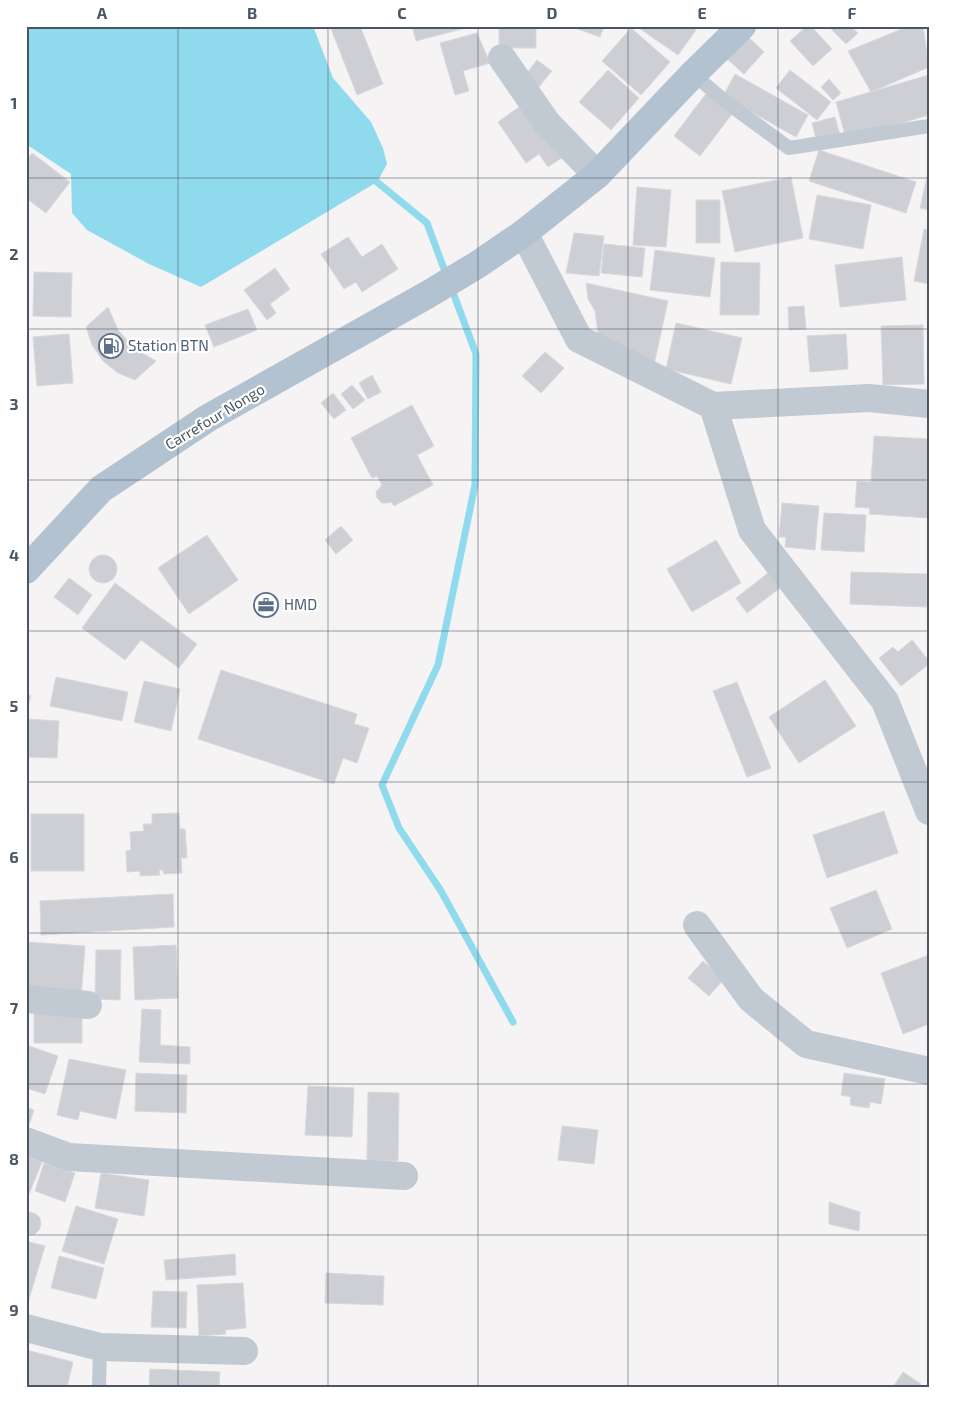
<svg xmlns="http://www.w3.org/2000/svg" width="955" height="1413" viewBox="0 0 955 1413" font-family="'Exo 2',sans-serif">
  <rect width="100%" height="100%" fill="#f5f3f3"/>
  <!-- water -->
  <polygon fill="#90daee" points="26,26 313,26 333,78 371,122 383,148 387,164 377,182 201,287 149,264 87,230 72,213 71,174 29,146 26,146"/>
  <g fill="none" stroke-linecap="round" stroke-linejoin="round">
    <!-- stream -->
    <g stroke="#90daee" stroke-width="7">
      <polyline points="377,182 427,223 447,277"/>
      <polyline points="451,287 476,354 475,485 438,665 382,785 399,828 441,891 513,1022"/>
    </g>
  </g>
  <!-- building -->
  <g fill="#cdcfd5" stroke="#d7d9de">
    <polygon points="330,26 360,26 383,84 357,95"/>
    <polygon points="412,26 473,26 416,41"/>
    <rect x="499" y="26" width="37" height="22"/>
    <polygon points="570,26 604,26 600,37"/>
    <polygon points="636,26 691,26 696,30 678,55"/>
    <polygon points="807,26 811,26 832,49 813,66 790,41"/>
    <polygon points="828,26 850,26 858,33 846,44"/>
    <polygon points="909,26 923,26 929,67 871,92 848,51"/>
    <polygon points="631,28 670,62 641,95 602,61"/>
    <polygon points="477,33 490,63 463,71 469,91 455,95 440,43"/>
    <polygon points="746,35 764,52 744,74 725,57"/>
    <polygon points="537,60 552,71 538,88 524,77"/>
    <polygon points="608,70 639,98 611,130 579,102"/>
    <polygon points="790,70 831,102 817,120 776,88"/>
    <polygon points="735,74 808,115 796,137 723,96"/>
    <polygon points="929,75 929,115 846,139 836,102"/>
    <polygon points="829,79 841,93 833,100 821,87"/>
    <polygon points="708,91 735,110 700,156 674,136"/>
    <polygon points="525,103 563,157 548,167 539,154 526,163 498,122"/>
    <polygon points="835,117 840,135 817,142 812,123"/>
    <polygon points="819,150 916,182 906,213 809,181"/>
    <polygon points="32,153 70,182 46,213 26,198 26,161"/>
    <polygon points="928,172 929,172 929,210 920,208"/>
    <polygon points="791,177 803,238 735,252 722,191"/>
    <polygon points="637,187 671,190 666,247 633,245"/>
    <polygon points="817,195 871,205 863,249 809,239"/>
    <rect x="696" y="200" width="24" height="43"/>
    <polygon points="924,229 929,230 929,284 914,281"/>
    <polygon points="574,233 604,236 599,276 566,273"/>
    <polygon points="348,237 362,257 382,244 398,269 362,292 356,282 344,289 321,254"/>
    <polygon points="604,244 645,248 642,277 601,273"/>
    <polygon points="655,250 715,258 710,297 650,290"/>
    <polygon points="902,257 906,300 840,307 835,265"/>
    <polygon points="721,262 760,263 759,315 720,315"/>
    <polygon points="275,268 290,289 270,304 276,313 267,320 244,290"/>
    <polygon points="34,272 72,273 71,317 33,316"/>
    <polygon points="586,283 668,301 653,369 600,348 595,311 588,299"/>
    <polygon points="804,306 806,329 789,330 788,307"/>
    <polygon points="108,307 118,330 135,349 156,361 135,380 118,373 103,361 92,345 86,327"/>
    <polygon points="248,309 257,330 214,347 205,325"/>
    <polygon points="676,323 742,338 731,384 666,369"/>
    <polygon points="923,325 924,384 883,385 881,326"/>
    <polygon points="69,334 73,383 37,386 33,337"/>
    <polygon points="846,334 848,369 810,372 807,336"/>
    <polygon points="545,352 564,368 541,393 522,376"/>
    <polygon points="372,375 381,392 368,399 359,383"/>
    <polygon points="352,385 365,400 353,409 341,394"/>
    <polygon points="333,393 346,410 334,419 321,403"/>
    <polygon points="412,405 434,446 417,455 433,485 394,506 391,502 388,503 382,503 377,498 376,492 382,485 377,476 372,478 351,438"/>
    <polygon points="874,436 929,439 929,518 869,514 870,508 855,507 857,481 871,482"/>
    <polygon points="782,503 819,506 815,550 785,547 786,537 779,537"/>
    <polygon points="824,513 866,515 864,552 821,550"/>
    <polygon points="341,526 353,540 336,554 325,540"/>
    <polygon points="207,535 238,580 189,614 158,568"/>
    <polygon points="716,540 741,583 692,612 667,569"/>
    <circle cx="103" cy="569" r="14"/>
    <polygon points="851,572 927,574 927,607 850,604"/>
    <polygon points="768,573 780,588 747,613 736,598"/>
    <polygon points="69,578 92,595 78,615 54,597"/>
    <polygon points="115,583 197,644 179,668 141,640 125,660 82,628"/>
    <polygon points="912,640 929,661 929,664 901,686 879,658 893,647 898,652"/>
    <polygon points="221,670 357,714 354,724 369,728 357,763 343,758 334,784 198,739"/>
    <polygon points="56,677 128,692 122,721 50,706"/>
    <polygon points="825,680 856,726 799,763 769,717"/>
    <polygon points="144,681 180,689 171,731 134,722"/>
    <polygon points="737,682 771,768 747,777 713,691"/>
    <polygon points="26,694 31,696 26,712"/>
    <polygon points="26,719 59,721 57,758 26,757"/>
    <polygon points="884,811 898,853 827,878 813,835"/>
    <polygon points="179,813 180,829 185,829 187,858 181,858 182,873 164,874 163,870 159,870 160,875 140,876 140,871 127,872 126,851 131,850 130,832 144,831 143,824 152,824 152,814"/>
    <rect x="31" y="814" width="53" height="57"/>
    <polygon points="876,890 892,929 847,948 830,908"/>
    <polygon points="173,894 174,927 41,935 40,901"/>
    <polygon points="26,942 85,946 81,998 26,995"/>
    <polygon points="176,945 178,998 135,1000 133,947"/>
    <polygon points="96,950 121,950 120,1000 95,999"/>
    <polygon points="929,955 929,1024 903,1034 881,973"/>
    <polygon points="703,961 724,979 709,996 688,978"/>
    <polygon points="82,1006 82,1043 34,1043 34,1007"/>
    <polygon points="142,1009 161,1010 160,1045 190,1047 190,1064 139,1062"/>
    <polygon points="26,1045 58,1056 45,1094 26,1088"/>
    <polygon points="69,1059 126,1070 116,1119 80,1111 78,1120 57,1115"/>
    <polygon points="136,1073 187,1075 186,1113 135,1111"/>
    <polygon points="844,1073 885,1079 881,1104 870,1102 869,1108 850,1105 851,1097 841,1095"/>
    <polygon points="308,1086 354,1088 352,1137 305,1135"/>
    <polygon points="368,1092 399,1093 398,1161 367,1161"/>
    <polygon points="26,1107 34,1110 27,1131 26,1131"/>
    <polygon points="562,1126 598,1130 594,1164 558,1160"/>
    <polygon points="26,1156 42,1162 29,1194 26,1192"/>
    <polygon points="44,1163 75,1173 65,1202 35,1191"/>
    <polygon points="101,1173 149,1180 144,1216 95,1208"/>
    <polygon points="829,1202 860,1212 859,1231 829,1224"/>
    <polygon points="76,1206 118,1219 104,1264 62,1251"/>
    <polygon points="30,1212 36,1214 40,1218 41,1224 39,1230 35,1234 29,1235 26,1234 26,1213"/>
    <polygon points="26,1241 45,1246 26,1309"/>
    <polygon points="235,1254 236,1275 166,1280 164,1260"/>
    <polygon points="59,1256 104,1268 96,1299 51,1288"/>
    <polygon points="326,1273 384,1276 383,1305 325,1303"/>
    <polygon points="243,1283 246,1328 225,1330 226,1334 199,1336 197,1285"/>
    <polygon points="153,1291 187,1292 186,1328 151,1327"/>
    <polygon points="26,1350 73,1362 67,1387 26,1387"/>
    <polygon points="150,1369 220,1372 219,1387 149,1387"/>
    <polygon points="903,1372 921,1384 920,1387 893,1387"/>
  </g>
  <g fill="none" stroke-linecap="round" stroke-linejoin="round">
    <!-- lane -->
    <g stroke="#c1cad2" stroke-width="14">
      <polyline points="693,74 726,102 789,148 929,126"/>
      <polyline points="99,1387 100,1347"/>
    </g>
    <!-- street -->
    <g stroke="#c1cad2" stroke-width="28">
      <polyline points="502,58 547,123 597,175"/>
      <polyline points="524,233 579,339 713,406 752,530 885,701 929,811"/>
      <polyline points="713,406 869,398 929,404"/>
      <polyline points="697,925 751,999 806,1044 929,1071"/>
      <polyline points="26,999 88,1005"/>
      <polyline points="26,1141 69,1157 404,1176"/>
      <polyline points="26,1328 100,1347 244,1351"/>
    </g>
    <!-- primary -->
    <polyline stroke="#b3c2d1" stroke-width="28" points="26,570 101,489 208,418 427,295 477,265 524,233 597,175 693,74 742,26"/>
  </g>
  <!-- grid -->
  <path fill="none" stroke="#4a5661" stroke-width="1" stroke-opacity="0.55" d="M178,26V1387M328,26V1387M478,26V1387M628,26V1387M778,26V1387M26,178H929M26,329H929M26,480H929M26,631H929M26,782H929M26,933H929M26,1084H929M26,1235H929"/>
  <!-- icons -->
  <defs>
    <symbol id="fuel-ring" viewBox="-11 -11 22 22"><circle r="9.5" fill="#fff" stroke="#5c6f8a" stroke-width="1.5"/><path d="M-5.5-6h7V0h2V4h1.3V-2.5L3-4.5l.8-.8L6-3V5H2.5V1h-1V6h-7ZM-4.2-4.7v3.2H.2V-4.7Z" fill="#5c6f8a"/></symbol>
    <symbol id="office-ring" viewBox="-11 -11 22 22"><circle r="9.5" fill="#fff" stroke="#5c6f8a" stroke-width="1.5"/><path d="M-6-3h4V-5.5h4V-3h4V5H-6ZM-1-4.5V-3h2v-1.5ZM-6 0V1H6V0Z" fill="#5c6f8a"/></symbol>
  </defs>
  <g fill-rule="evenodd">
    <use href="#fuel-ring" x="97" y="332" width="28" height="28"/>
    <use href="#office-ring" x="252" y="591" width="28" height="28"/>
  </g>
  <g text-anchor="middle" stroke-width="4.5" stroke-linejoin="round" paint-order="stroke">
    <!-- service labels -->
    <g font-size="15" fill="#4e5e75" stroke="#fff" text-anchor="start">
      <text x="128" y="351">Station BTN</text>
      <text x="284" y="610">HMD</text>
    </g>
    <!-- street labels -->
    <g font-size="15" fill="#4a5661" stroke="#fff">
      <text transform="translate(215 417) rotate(-31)" y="5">Carrefour Nongo</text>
    </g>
  </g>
  <!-- border -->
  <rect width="955" height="1413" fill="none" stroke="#ffffff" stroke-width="55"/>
  <rect x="28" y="28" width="900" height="1358" fill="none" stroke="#4a5661" stroke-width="2"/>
  <g font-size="16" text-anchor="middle" font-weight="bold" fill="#4a5661">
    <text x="102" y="19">A</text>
    <text x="252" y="19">B</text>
    <text x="402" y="19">C</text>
    <text x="552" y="19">D</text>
    <text x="702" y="19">E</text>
    <text x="852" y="19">F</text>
    <text x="14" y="109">1</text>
    <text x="14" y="260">2</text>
    <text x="14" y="410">3</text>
    <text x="14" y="561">4</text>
    <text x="14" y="712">5</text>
    <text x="14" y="863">6</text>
    <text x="14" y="1014">7</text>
    <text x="14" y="1165">8</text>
    <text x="14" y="1316">9</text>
  </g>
</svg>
